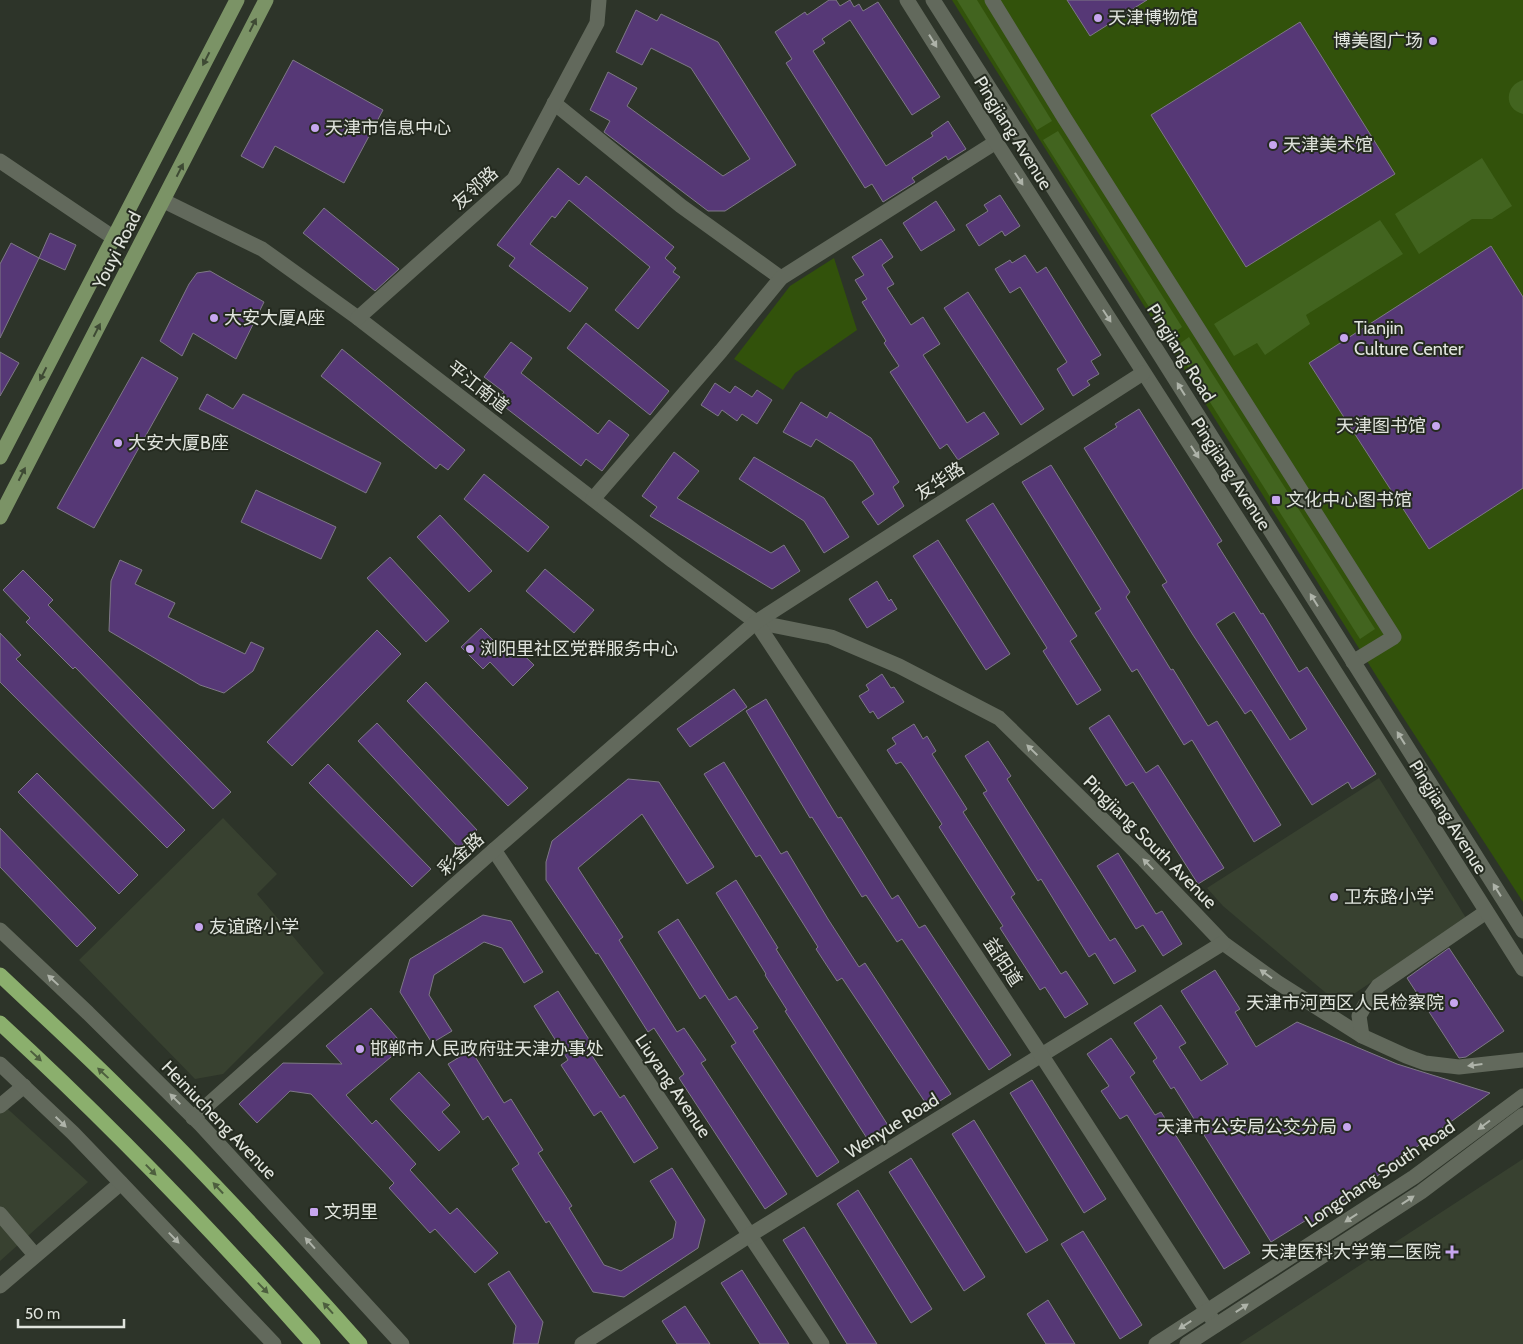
<svg xmlns="http://www.w3.org/2000/svg" width="1523" height="1344" viewBox="0 0 1523 1344" font-family="Cabin,'Noto Sans SC',sans-serif">
  <rect width="100%" height="100%" fill="#2d3429"/>
  <!-- built -->
  <g fill="#384130">
    <polygon points="1379,778 1466,918 1339,1004 1223,906 1207,888"/>
    <polygon points="223,818 277,874 257,894 324,973 223,1074 195,1079 79,960"/>
    <polygon points="0,1102 88,1182 0,1261"/>
    <polygon points="1523,1159 1523,1344 1239,1344"/>
  </g>
  <!-- green -->
  <g fill="#32520b">
    <polygon points="952,0 1523,0 1523,902 1377,677"/>
    <polygon points="834,258 857,330 795,373 783,390 734,359 790,286"/>
  </g>
  <!-- forest -->
  <g fill="#42641f">
    <polygon points="957,0 977,0 1052,121 1037,130"/>
    <path d="M1523,80V114C1503,109 1505,85 1523,80Z"/>
    <polygon points="1058,131 1182,327 1168,337 1043,140"/>
    <polygon points="1482,158 1512,206 1492,219 1472,219 1419,254 1395,214"/>
    <polygon points="1380,220 1403,254 1306,315 1310,324 1265,355 1257,343 1234,356 1214,324"/>
    <polygon points="1189,337 1375,629 1360,639 1175,347"/>
  </g>
  <!-- building -->
  <g fill="#563876" stroke="#7e7886" fill-rule="evenodd">
    <polygon points="829,0 836,0 840,6 850,0 854,7 859,4 863,11 878,2 940,97 912,115 850,20 822,39 825,43 813,51 886,166 933,136 931,133 948,121 966,149 948,160 946,156 912,178 915,182 883,202 872,184 865,188 786,63 792,59 775,32 805,12 807,15"/>
    <polygon points="1067,0 1147,0 1090,36"/>
    <polygon points="636,10 657,21 661,14 718,42 796,165 725,211 708,211 604,132 610,121 590,110 608,72 637,88 627,106 723,176 750,159 691,68 651,48 642,65 616,52"/>
    <polygon points="1300,22 1395,174 1246,267 1151,115"/>
    <polygon points="293,60 383,110 344,183 275,146 263,168 241,156"/>
    <polygon points="558,168 579,185 586,176 674,247 665,258 676,268 673,272 680,277 638,329 615,310 650,267 569,200 555,218 552,216 530,244 588,288 570,312 509,266 515,258 497,245"/>
    <polygon points="1000,195 1020,226 1005,236 1002,231 979,246 966,225 988,211 984,205"/>
    <polygon points="936,201 955,230 921,251 903,223"/>
    <polygon points="324,208 399,269 375,291 303,233"/>
    <polygon points="50,233 76,245 65,270 39,258"/>
    <polygon points="881,239 893,257 882,265 894,284 887,288 911,325 923,317 940,344 923,355 967,423 984,412 999,434 958,460 947,444 940,449 890,372 899,366 884,343 886,341 862,302 867,299 855,280 864,275 852,257"/>
    <polygon points="11,243 39,258 0,338 0,264"/>
    <polygon points="1491,246 1523,297 1523,488 1429,549 1309,363"/>
    <polygon points="1025,255 1037,273 1046,267 1101,355 1091,361 1099,374 1087,381 1090,385 1073,396 1057,369 1067,362 1020,287 1010,293 995,269 1010,260 1012,263"/>
    <polygon points="210,271 264,302 236,359 193,333 182,356 160,341 189,284 197,273"/>
    <polygon points="968,292 1044,409 1021,425 944,308"/>
    <polygon points="586,323 669,391 650,415 567,348"/>
    <polygon points="511,342 532,358 521,373 598,434 609,420 629,435 602,471 586,459 581,466 497,401 504,392 484,377"/>
    <polygon points="342,349 465,450 448,470 440,464 436,469 321,376"/>
    <polygon points="0,352 19,363 0,396"/>
    <polygon points="142,357 178,378 94,528 57,508"/>
    <polygon points="715,383 730,393 735,386 752,397 757,390 772,400 757,424 742,414 737,421 722,410 718,416 701,405"/>
    <polygon points="207,394 233,409 243,394 381,463 366,493 199,409"/>
    <polygon points="801,402 827,418 830,412 871,438 899,482 893,487 904,506 878,525 862,502 874,494 853,462 816,439 811,447 783,432"/>
    <path d="M1139,409L1222,541L1217,544L1261,614L1263,613L1299,672L1307,667L1376,774L1352,789L1348,782L1312,805L1251,710L1245,714L1193,635L1162,585L1167,582L1084,448L1117,427L1115,424ZM1234,612L1307,729L1290,740L1216,624Z"/>
    <polygon points="674,452 699,471 677,498 771,553 784,545 800,571 772,589 650,516 657,507 642,496"/>
    <polygon points="754,457 824,498 849,537 824,553 804,521 739,479"/>
    <polygon points="1051,465 1130,592 1126,597 1171,670 1173,669 1208,726 1217,721 1281,825 1254,842 1192,740 1184,745 1137,669 1132,672 1095,613 1101,609 1022,482"/>
    <polygon points="484,474 549,527 528,552 464,499"/>
    <polygon points="256,490 336,527 321,559 241,522"/>
    <polygon points="993,503 1077,636 1070,641 1101,690 1077,705 1043,651 1047,648 966,520"/>
    <polygon points="440,515 492,571 469,592 417,537"/>
    <polygon points="938,540 1010,654 986,670 913,556"/>
    <polygon points="390,557 449,621 426,642 367,578"/>
    <polygon points="120,560 142,570 135,584 175,603 168,617 245,654 251,642 264,648 253,671 224,693 200,685 109,631 111,581"/>
    <polygon points="545,569 594,610 574,633 526,591"/>
    <polygon points="23,570 53,600 48,605 231,792 213,809 75,667 73,669 26,622 30,618 3,590"/>
    <polygon points="877,581 889,601 891,599 897,609 867,628 849,599"/>
    <polygon points="481,628 500,647 508,640 534,665 513,686 490,662 483,669 461,647"/>
    <polygon points="377,630 401,654 292,766 267,742"/>
    <polygon points="0,633 21,655 16,659 185,830 167,848 0,682"/>
    <polygon points="882,674 891,688 894,687 904,702 878,719 873,711 870,713 859,696 869,690 866,685"/>
    <polygon points="426,682 528,788 508,806 407,701"/>
    <polygon points="734,689 747,707 690,747 677,729"/>
    <polygon points="766,699 838,818 841,817 892,899 898,895 919,928 925,925 1011,1055 989,1070 902,939 897,942 866,895 862,897 812,817 810,818 746,711"/>
    <polygon points="1109,715 1146,773 1158,765 1224,868 1198,884 1133,782 1126,786 1089,728"/>
    <polygon points="377,723 477,830 459,848 358,741"/>
    <polygon points="914,724 923,739 927,736 936,751 932,754 967,809 963,812 1015,894 1011,897 1061,974 1066,971 1088,1004 1065,1018 1045,987 1040,990 1000,928 1003,926 939,827 942,824 907,770 901,762 896,764 887,750 896,744 892,738"/>
    <polygon points="988,741 1011,776 1007,779 1110,941 1115,938 1136,971 1114,984 1095,953 1089,957 1041,879 1038,881 983,793 987,791 965,756"/>
    <polygon points="724,762 781,854 787,851 828,919 859,967 865,963 951,1094 929,1108 842,978 837,981 816,949 818,947 760,855 756,857 704,774"/>
    <polygon points="328,764 431,869 412,887 309,783"/>
    <polygon points="37,773 138,875 119,894 18,792"/>
    <polygon points="628,779 659,782 714,867 687,884 642,814 578,868 623,937 619,940 677,1032 684,1028 706,1060 701,1063 787,1194 765,1209 679,1078 684,1074 654,1028 648,1032 598,953 596,954 546,880 546,862 552,841"/>
    <polygon points="0,828 96,928 77,947 0,867"/>
    <polygon points="1118,853 1156,914 1162,911 1182,944 1163,956 1143,925 1136,929 1097,866"/>
    <polygon points="736,880 778,948 776,949 801,989 891,1130 870,1143 785,1011 787,1010 765,975 766,974 716,893"/>
    <polygon points="483,915 511,921 543,972 524,983 502,948 484,942 434,975 429,995 452,1031 432,1043 400,992 410,959"/>
    <polygon points="678,919 729,1000 736,996 758,1028 753,1031 839,1162 817,1177 731,1046 736,1043 705,995 700,999 658,932"/>
    <polygon points="1449,948 1504,1031 1466,1057 1459,1058 1407,978"/>
    <polygon points="1215,970 1240,1009 1235,1012 1256,1047 1297,1022 1397,1064 1490,1093 1312,1224 1308,1219 1271,1242 1174,1087 1171,1089 1153,1061 1157,1058 1134,1023 1161,1005 1186,1043 1179,1047 1201,1081 1228,1064 1181,991"/>
    <polygon points="558,991 592,1044 587,1048 620,1098 624,1095 658,1148 634,1163 601,1111 594,1116 561,1065 568,1060 534,1006"/>
    <polygon points="371,1008 404,1046 346,1095 372,1124 376,1120 416,1164 410,1170 450,1214 457,1208 498,1253 475,1273 435,1229 430,1233 389,1188 394,1183 311,1094 290,1091 257,1123 239,1104 283,1063 342,1064 326,1046"/>
    <polygon points="1111,1038 1135,1073 1130,1077 1155,1115 1161,1112 1250,1253 1224,1269 1127,1115 1120,1119 1101,1091 1109,1086 1087,1054"/>
    <polygon points="471,1050 504,1103 511,1099 543,1150 538,1153 572,1206 569,1208 604,1265 621,1271 673,1238 676,1222 650,1181 672,1168 705,1220 698,1248 624,1297 593,1292 549,1221 546,1223 512,1169 519,1164 488,1116 483,1120 448,1064"/>
    <polygon points="419,1072 450,1105 442,1112 460,1132 439,1151 390,1099"/>
    <polygon points="1032,1080 1106,1199 1084,1213 1010,1093"/>
    <polygon points="974,1120 1048,1240 1026,1253 952,1134"/>
    <polygon points="911,1158 985,1277 964,1291 889,1172"/>
    <polygon points="858,1190 932,1309 911,1323 837,1204"/>
    <polygon points="804,1227 877,1344 847,1344 783,1240"/>
    <polygon points="1083,1231 1142,1325 1120,1339 1061,1244"/>
    <polygon points="742,1270 789,1344 760,1344 721,1283"/>
    <polygon points="509,1271 543,1322 538,1344 513,1344 516,1326 488,1284"/>
    <polygon points="1048,1300 1075,1344 1046,1344 1027,1314"/>
    <polygon points="685,1306 710,1344 677,1344 662,1321"/>
  </g>
  <g fill="none" stroke-linecap="round" stroke-linejoin="round">
    <!-- street -->
    <g stroke="#62695c" stroke-width="15">
      <polyline points="992,0 1065,119 1394,637 1353,662"/>
      <polyline points="554,103 681,206 781,278"/>
      <polyline points="0,161 114,238"/>
      <polyline points="164,201 262,249 358,318 673,561 756,622 831,637 899,666 999,718 1144,860 1223,943 1277,982 1362,1036 1406,1056 1425,1063 1459,1067 1523,1060"/>
      <polyline points="358,318 514,179 597,23 599,0"/>
      <polyline points="593,499 721,351 781,278 996,142"/>
      <polyline points="494,850 822,1344"/>
      <polyline points="1362,1036 1359,1016 1368,1000 1378,986 1486,912"/>
      <polyline points="0,1106 24,1086"/>
      <polyline points="0,1214 35,1255"/>
      <polyline points="0,1286 121,1183"/>
      <polyline points="582,1344 750,1235 1223,943"/>
    </g>
    <!-- secondary -->
    <g stroke="#62695c" stroke-width="15">
      <polyline points="907,0 996,142 1289,599 1523,969"/>
      <polyline points="933,0 1158,352 1523,931"/>
      <polyline points="756,622 1042,1056 1216,1325"/>
      <polyline points="0,930 88,1013 201,1125 402,1344"/>
      <polyline points="0,1064 73,1133 121,1183 274,1344"/>
      <polyline points="193,1118 494,850 756,622 1143,373"/>
      <polyline points="1156,1344 1414,1177 1523,1096"/>
      <polyline points="1187,1344 1421,1192 1523,1115"/>
    </g>
    <!-- primary -->
    <g stroke="#7b9366" stroke-width="15">
      <polyline points="0,457 237,0"/>
      <polyline points="0,517 266,0"/>
    </g>
    <!-- highway -->
    <g stroke="#8baf6d" stroke-width="15">
      <path d="M0,975C40,1013 82,1051 121,1090C204,1171 283,1257 360,1344"/>
      <path d="M0,1023C110,1124 214,1232 313,1344"/>
    </g>
  </g>
  <!-- one-way arrows -->
  <defs><path id="oneway-solid" d="M-6-.8H1V-3.2L6.5 0L1 3.2V.8H-6Z" transform="scale(1.25)"/></defs>
  <g fill="#3e4a34">
    <use href="#oneway-solid" transform="translate(253 25) rotate(-63)"/>
    <use href="#oneway-solid" transform="translate(206 59) rotate(117)"/>
    <use href="#oneway-solid" transform="translate(180 170) rotate(-63)"/>
    <use href="#oneway-solid" transform="translate(97 330) rotate(-63)"/>
    <use href="#oneway-solid" transform="translate(43 374) rotate(117)"/>
    <use href="#oneway-solid" transform="translate(22 474) rotate(-63)"/>
  </g>
  <g fill="#aeb3a9">
    <use href="#oneway-solid" transform="translate(933 41) rotate(58)"/>
    <use href="#oneway-solid" transform="translate(1019 179) rotate(57)"/>
    <use href="#oneway-solid" transform="translate(1107 316) rotate(57)"/>
    <use href="#oneway-solid" transform="translate(1181 389) rotate(-122)"/>
    <use href="#oneway-solid" transform="translate(1195 452) rotate(57)"/>
    <use href="#oneway-solid" transform="translate(1314 600) rotate(-122)"/>
    <use href="#oneway-solid" transform="translate(1401 738) rotate(-122)"/>
    <use href="#oneway-solid" transform="translate(1032 750) rotate(-136)"/>
    <use href="#oneway-solid" transform="translate(1148 864) rotate(-134)"/>
    <use href="#oneway-solid" transform="translate(1497 890) rotate(-122)"/>
    <use href="#oneway-solid" transform="translate(1266 974) rotate(-144)"/>
    <use href="#oneway-solid" transform="translate(53 980) rotate(-137)"/>
    <use href="#oneway-solid" transform="translate(1475 1065) rotate(173)"/>
    <use href="#oneway-solid" transform="translate(175 1099) rotate(-135)"/>
    <use href="#oneway-solid" transform="translate(61 1122) rotate(44)"/>
    <use href="#oneway-solid" transform="translate(1484 1125) rotate(143)"/>
    <use href="#oneway-solid" transform="translate(1408 1200) rotate(-33)"/>
    <use href="#oneway-solid" transform="translate(1351 1218) rotate(147)"/>
    <use href="#oneway-solid" transform="translate(174 1238) rotate(46)"/>
    <use href="#oneway-solid" transform="translate(310 1243) rotate(-132)"/>
    <use href="#oneway-solid" transform="translate(1242 1308) rotate(-33)"/>
    <use href="#oneway-solid" transform="translate(1185 1325) rotate(147)"/>
  </g>
  <g fill="#4d5f3e">
    <use href="#oneway-solid" transform="translate(36 1056) rotate(43)"/>
    <use href="#oneway-solid" transform="translate(103 1073) rotate(-137)"/>
    <use href="#oneway-solid" transform="translate(151 1170) rotate(46)"/>
    <use href="#oneway-solid" transform="translate(218 1188) rotate(-133)"/>
    <use href="#oneway-solid" transform="translate(263 1288) rotate(46)"/>
    <use href="#oneway-solid" transform="translate(328 1308) rotate(-132)"/>
  </g>
  <!-- markers -->
  <g fill="#c7a6ef" stroke="#242a1f" stroke-width="2">
    <circle cx="1098" cy="18" r="5"/>
    <circle cx="1433" cy="41" r="5"/>
    <circle cx="315" cy="128" r="5"/>
    <circle cx="1273" cy="145" r="5"/>
    <circle cx="214" cy="318" r="5"/>
    <circle cx="1344" cy="338" r="5"/>
    <circle cx="1436" cy="426" r="5"/>
    <circle cx="118" cy="443" r="5"/>
    <rect x="1271" y="495" width="10" height="10" rx="2.5"/>
    <circle cx="470" cy="649" r="5"/>
    <circle cx="1334" cy="897" r="5"/>
    <circle cx="199" cy="927" r="5"/>
    <circle cx="1454" cy="1003" r="5"/>
    <circle cx="360" cy="1049" r="5"/>
    <circle cx="1347" cy="1127" r="5"/>
    <rect x="309" y="1207" width="10" height="10" rx="2.5"/>
    <path d="M1449.5 1244.5h5v5h5v5h-5v5h-5v-5h-5v-5h5z"/>
  </g>
  <g text-anchor="middle" stroke-width="4" stroke-linejoin="round" paint-order="stroke">
    <!-- poi labels -->
    <g font-size="18" fill="#e0e4dd" stroke="#242a1f" text-anchor="start">
      <text x="1108" y="24">天津博物馆</text>
      <text x="1423" y="47" text-anchor="end">博美图广场</text>
      <text x="325" y="134">天津市信息中心</text>
      <text x="1283" y="151">天津美术馆</text>
      <text x="224" y="324">大安大厦A座</text>
      <text x="1354" y="334">Tianjin<tspan x="1354" dy="21">Culture Center</tspan></text>
      <text x="1426" y="432" text-anchor="end">天津图书馆</text>
      <text x="128" y="449">大安大厦B座</text>
      <text x="1286" y="506">文化中心图书馆</text>
      <text x="480" y="655">浏阳里社区党群服务中心</text>
      <text x="1344" y="903">卫东路小学</text>
      <text x="209" y="933">友谊路小学</text>
      <text x="1444" y="1009" text-anchor="end">天津市河西区人民检察院</text>
      <text x="370" y="1055">邯郸市人民政府驻天津办事处</text>
      <text x="1337" y="1133" text-anchor="end">天津市公安局公交分局</text>
      <text x="324" y="1218">文玥里</text>
      <text x="1441" y="1258" text-anchor="end">天津医科大学第二医院</text>
    </g>
    <!-- street labels -->
    <g font-size="18" fill="#e0e4dd" stroke="#242a1f">
      <text transform="translate(1013 133) rotate(58)" y="6">Pingjiang Avenue</text>
      <text transform="translate(475 188) rotate(-42)" y="6">友邻路</text>
      <text transform="translate(117 250) rotate(-63)" y="6">Youyi Road</text>
      <text transform="translate(1181 353) rotate(58)" y="6">Pingjiang Road</text>
      <text transform="translate(478 387) rotate(38)" y="6">平江南道</text>
      <text transform="translate(1231 474) rotate(57)" y="6">Pingjiang Avenue</text>
      <text transform="translate(940 481) rotate(-33)" y="6">友华路</text>
      <text transform="translate(1448 817) rotate(58)" y="6">Pingjiang Avenue</text>
      <text transform="translate(1150 842) rotate(45)" y="6">Pingjiang South Avenue</text>
      <text transform="translate(461 854) rotate(-42)" y="6">彩金路</text>
      <text transform="translate(1003 962) rotate(57)" y="6">益阳道</text>
      <text transform="translate(673 1086) rotate(56)" y="6">Liuyang Avenue</text>
      <text transform="translate(219 1120) rotate(46)" y="6">Heiniucheng Avenue</text>
      <text transform="translate(892 1126) rotate(-32)" y="6">Wenyue Road</text>
      <text transform="translate(1380 1174) rotate(-34)" y="6">Longchang South Road</text>
    </g>
  </g>
  <!-- scale -->
  <path d="M18 1319v8h106v-8" fill="none" stroke="#e0e4dd" stroke-width="2.5"/>
  <text x="25" y="1319" font-size="15" fill="#e0e4dd" stroke="#242a1f" stroke-width="4" paint-order="stroke">50 m</text>
</svg>
